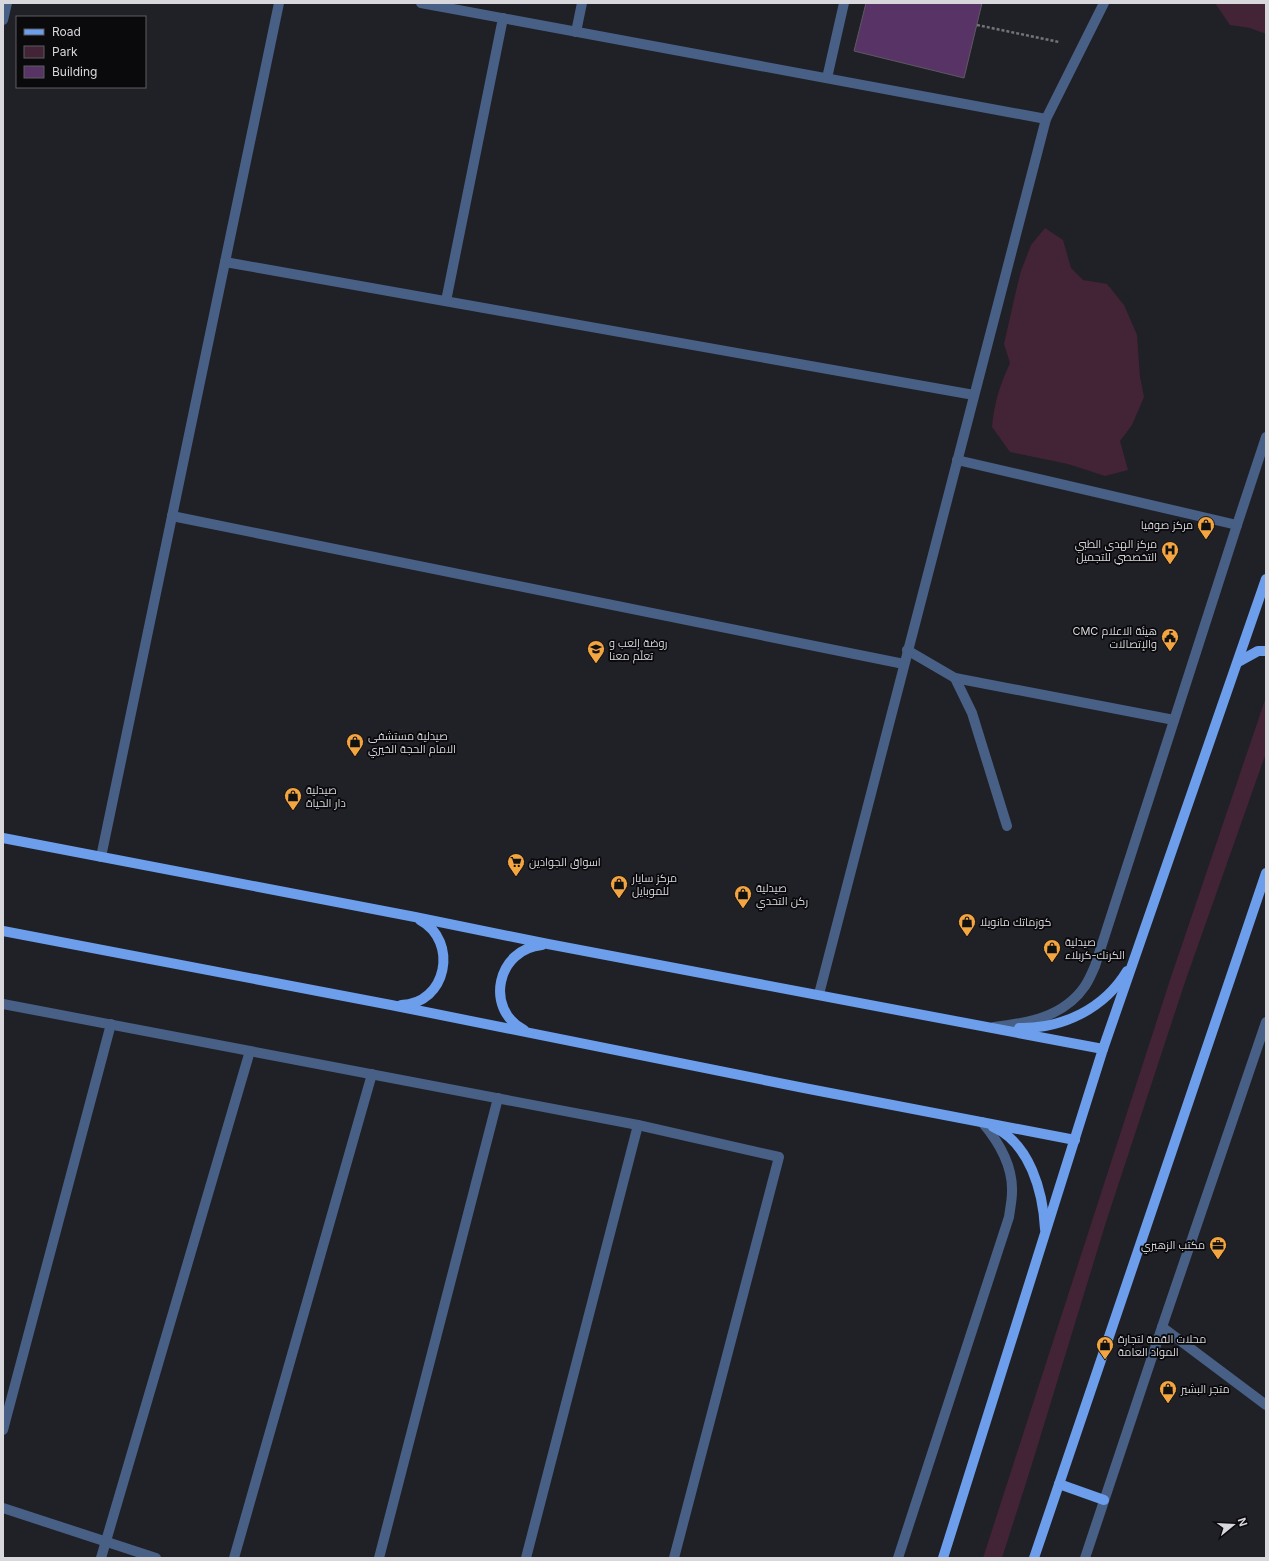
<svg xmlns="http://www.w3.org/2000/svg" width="1269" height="1561" viewBox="0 0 1269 1561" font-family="Inter,Cairo,sans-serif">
  <rect width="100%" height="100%" fill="#202027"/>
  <!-- green -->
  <g fill="#432336">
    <polygon points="1215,3 1266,3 1266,34 1250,28 1230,25"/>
    <path d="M1045,228L1063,240L1071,268L1083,280L1107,284L1124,305L1137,335L1140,377L1144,397L1132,425L1120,441L1128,470L1105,476L1068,464L1010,452L992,427C994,403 1000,385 1010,363L1004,344L1016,291L1021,271L1031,245Z"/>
    <polygon points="1266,697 1266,753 1185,982 1106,1222 1032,1464 1002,1558 983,1558 1170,980"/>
  </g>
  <!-- building -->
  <polygon fill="#573465" stroke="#5e5961" points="866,3 982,3 964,78 854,51"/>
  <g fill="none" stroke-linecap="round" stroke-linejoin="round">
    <!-- path -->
    <polyline stroke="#74737a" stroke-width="2.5" stroke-dasharray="3 2" stroke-linecap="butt" points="977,25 1059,42"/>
    <!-- minor -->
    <g stroke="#486085" stroke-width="10">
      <polyline points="421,3 1046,119"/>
      <polyline points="3,20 7,3"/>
      <polyline points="576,32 582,3"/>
      <polyline points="827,78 844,3"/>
      <polyline points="225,262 974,395"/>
      <polyline points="446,301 503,18"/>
      <polyline points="957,460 1237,525"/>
      <polyline points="172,516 904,664"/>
      <polyline points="907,650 955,678 972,713 1007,826"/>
      <polyline points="955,678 1174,720"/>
      <polyline points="101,857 279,3"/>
      <polyline points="819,994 1046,119 1104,3"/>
      <polyline points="3,1004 638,1125 779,1157 674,1558"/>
      <polyline points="1162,1327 1266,1405"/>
      <polyline points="3,1430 111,1024"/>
      <polyline points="3,1508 156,1558"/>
      <polyline points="101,1558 250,1051"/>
      <polyline points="234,1558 372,1074"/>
      <polyline points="379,1558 498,1098"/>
      <polyline points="526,1558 638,1125"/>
    </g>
    <!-- tertiary -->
    <g stroke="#486085" stroke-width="10">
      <path d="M994,1027C1028,1023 1064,1017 1085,986C1089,980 1092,973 1095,966L1237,525L1266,437"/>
      <path d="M898,1558L1009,1217C1010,1209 1012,1200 1012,1192C1013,1165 999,1142 982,1122"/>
      <polyline points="1085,1558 1162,1327 1266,1022"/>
    </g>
    <!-- primary -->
    <g stroke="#6c9eec" stroke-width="10">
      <polyline points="1238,662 1258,651 1266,651"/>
      <polyline points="3,838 415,917 548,944 1103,1049"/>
      <polyline points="3,931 391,1005 804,1088 1075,1140"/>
      <path d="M401,1005C447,1004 459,941 420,920"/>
      <path d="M1019,1028C1062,1029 1104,1009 1127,971"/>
      <path d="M524,1030C484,1009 497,949 542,945"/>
      <path d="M993,1127C1030,1143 1043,1192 1045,1229"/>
      <polyline points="1059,1484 1104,1500"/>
      <polyline points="943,1558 1103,1049 1266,579"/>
      <polyline points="1034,1558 1266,873"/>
    </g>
  </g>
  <!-- icons -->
  <defs>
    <symbol id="shop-pin" viewBox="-11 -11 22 30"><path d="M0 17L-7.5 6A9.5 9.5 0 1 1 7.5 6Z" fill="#f2a541" stroke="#0a0a0d"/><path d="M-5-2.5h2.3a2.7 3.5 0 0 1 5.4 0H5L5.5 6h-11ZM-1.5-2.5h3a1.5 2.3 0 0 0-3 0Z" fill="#111"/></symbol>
    <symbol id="hospital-pin" viewBox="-11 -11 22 30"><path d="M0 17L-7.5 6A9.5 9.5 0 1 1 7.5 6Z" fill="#f2a541" stroke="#0a0a0d"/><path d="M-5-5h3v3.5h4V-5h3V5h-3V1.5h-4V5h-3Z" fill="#111"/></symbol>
    <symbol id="civic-pin" viewBox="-11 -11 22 30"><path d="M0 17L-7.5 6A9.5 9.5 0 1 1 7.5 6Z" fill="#f2a541" stroke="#0a0a0d"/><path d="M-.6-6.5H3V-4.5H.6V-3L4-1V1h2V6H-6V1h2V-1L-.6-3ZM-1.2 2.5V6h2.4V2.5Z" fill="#111"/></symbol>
    <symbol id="school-pin" viewBox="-11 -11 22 30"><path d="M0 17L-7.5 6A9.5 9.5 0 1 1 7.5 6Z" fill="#f2a541" stroke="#0a0a0d"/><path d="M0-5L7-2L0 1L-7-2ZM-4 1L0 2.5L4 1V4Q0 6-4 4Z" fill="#111"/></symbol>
    <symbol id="supermarket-pin" viewBox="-11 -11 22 30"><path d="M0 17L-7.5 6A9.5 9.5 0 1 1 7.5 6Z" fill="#f2a541" stroke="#0a0a0d"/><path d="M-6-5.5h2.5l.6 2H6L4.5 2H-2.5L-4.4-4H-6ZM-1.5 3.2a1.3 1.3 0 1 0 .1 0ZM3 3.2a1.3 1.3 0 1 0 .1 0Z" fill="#111"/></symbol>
    <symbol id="office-pin" viewBox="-11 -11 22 30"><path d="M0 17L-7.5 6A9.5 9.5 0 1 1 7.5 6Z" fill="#f2a541" stroke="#0a0a0d"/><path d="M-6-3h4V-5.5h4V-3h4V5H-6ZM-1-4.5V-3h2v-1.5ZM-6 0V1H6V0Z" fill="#111"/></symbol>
  </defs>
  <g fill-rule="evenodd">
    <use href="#shop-pin" x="1196" y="515" width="20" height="27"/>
    <use href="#hospital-pin" x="1160" y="540" width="20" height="27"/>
    <use href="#civic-pin" x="1160" y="627" width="20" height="27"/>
    <use href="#school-pin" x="586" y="639" width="20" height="27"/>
    <use href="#shop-pin" x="345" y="732" width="20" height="27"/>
    <use href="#shop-pin" x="283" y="786" width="20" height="27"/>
    <use href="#supermarket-pin" x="506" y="852" width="20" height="27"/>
    <use href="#shop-pin" x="609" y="874" width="20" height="27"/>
    <use href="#shop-pin" x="733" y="884" width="20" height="27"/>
    <use href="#shop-pin" x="957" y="912" width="20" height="27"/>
    <use href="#shop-pin" x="1042" y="938" width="20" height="27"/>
    <use href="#office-pin" x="1208" y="1235" width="20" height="27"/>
    <use href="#shop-pin" x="1095" y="1335" width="20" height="27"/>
    <use href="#shop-pin" x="1158" y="1379" width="20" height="27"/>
  </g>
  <g text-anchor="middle" stroke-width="3.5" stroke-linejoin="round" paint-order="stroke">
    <!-- poi labels -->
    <g font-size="11" fill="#d8d7dc" stroke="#0a0a0d" text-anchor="start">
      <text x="1193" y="529" text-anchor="end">مركز صوفيا</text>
      <text x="1157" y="548" text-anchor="end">مركز الهدى الطبي<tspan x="1157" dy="13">التخصصي للتجميل</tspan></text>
      <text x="1157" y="635" text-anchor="end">CMC هيئة الاعلام<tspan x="1157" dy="13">والإتصالات</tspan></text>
      <text x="609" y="647">روضة إلعب و<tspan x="609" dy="13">تعلّم معنا</tspan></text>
      <text x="368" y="740">صيدلية مستشفى<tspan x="368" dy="13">الامام الحجة الخيري</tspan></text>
      <text x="306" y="794">صيدلية<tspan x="306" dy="13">دار الحياة</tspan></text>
      <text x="529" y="866">اسواق الجوادين</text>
      <text x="632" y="882">مركز سايار<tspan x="632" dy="13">للموبايل</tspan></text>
      <text x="756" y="892">صيدلية<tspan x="756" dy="13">ركن التحدي</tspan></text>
      <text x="980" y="926">كوزماتك مانويلا</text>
      <text x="1065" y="946">صيدلية<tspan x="1065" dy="13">الكرنك-كربلاء</tspan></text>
      <text x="1205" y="1249" text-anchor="end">مكتب الزهيري</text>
      <text x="1118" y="1343">محلات القمة لتجارة<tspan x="1118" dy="13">المواد العامة</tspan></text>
      <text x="1181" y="1393">متجر البشير</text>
    </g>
  </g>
  <!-- border -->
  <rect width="1269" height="1561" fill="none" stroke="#d8d7dc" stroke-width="8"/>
  <!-- legend -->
  <rect x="16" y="16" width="130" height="72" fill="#0a0a0d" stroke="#5c5c60"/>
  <rect x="24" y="29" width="20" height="6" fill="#6c9eec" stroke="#5c5c60"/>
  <text x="52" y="36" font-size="12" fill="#d8d7dc">Road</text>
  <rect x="24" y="46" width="20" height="12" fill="#432336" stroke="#5c5c60"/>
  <text x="52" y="56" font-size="12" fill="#d8d7dc">Park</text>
  <rect x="24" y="66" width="20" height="12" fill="#573465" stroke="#5c5c60"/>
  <text x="52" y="76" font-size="12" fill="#d8d7dc">Building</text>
  <!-- north arrow -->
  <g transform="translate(1233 1525) rotate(72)" stroke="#0a0a0d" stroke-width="3" paint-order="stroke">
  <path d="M0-3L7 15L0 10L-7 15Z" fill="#d8d7dc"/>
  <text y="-6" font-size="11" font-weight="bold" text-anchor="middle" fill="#d8d7dc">N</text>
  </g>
</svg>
